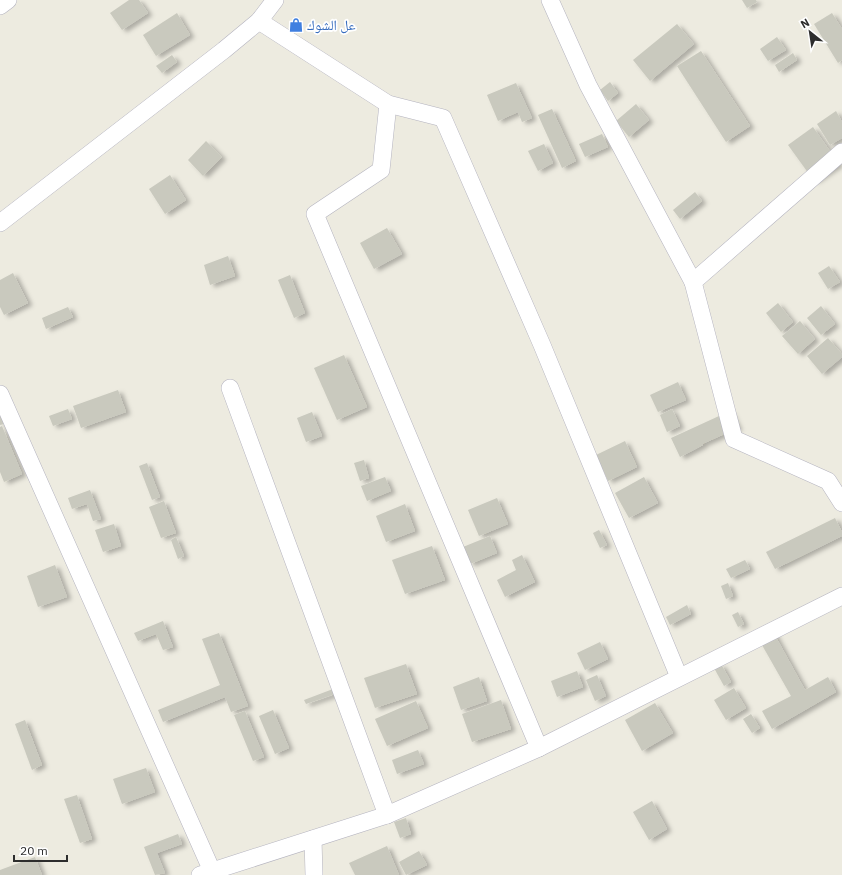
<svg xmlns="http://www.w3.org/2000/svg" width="842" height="875" viewBox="0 0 842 875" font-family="'IBM Plex Sans','Noto Naskh Arabic',sans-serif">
  <defs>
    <filter id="shadow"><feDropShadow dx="4.5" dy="2.5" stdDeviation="2" flood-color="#0004"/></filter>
  </defs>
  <rect width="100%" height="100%" fill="#edebe0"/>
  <!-- building -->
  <g fill="#c9c9be" filter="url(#shadow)">
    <polygon points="129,0 139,0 148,13 122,30 110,13"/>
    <polygon points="742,0 756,0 757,2 747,8"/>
    <polygon points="177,13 190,35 156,56 143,35"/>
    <polygon points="832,13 842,29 842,60 838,63 814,24"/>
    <polygon points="677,24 694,44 650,81 633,60"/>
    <polygon points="777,37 786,50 768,61 760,49"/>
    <polygon points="701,51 750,126 726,142 677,66"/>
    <polygon points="793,53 797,60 779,72 775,65"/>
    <polygon points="172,55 177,62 162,73 156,66"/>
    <polygon points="610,82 618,93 608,101 600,90"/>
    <polygon points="516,83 532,118 522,122 518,112 498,121 487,95"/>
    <polygon points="636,104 649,120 629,137 616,121"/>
    <polygon points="552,109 576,161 562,168 538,115"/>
    <polygon points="836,111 842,122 842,138 830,145 817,124"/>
    <polygon points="813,127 839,164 814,181 788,145"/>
    <polygon points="602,134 608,147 585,157 579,144"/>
    <polygon points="206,141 222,157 203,176 188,160"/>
    <polygon points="544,144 553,163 538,171 528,151"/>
    <polygon points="170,175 186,200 165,214 149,189"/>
    <polygon points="695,192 702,201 680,219 673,210"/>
    <polygon points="387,228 402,254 374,269 360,243"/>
    <polygon points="228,256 235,276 210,285 204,265"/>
    <polygon points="829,266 840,282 828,289 818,273"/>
    <polygon points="13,273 28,303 4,315 0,307 0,280"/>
    <polygon points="290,275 305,313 294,318 278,280"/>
    <polygon points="778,303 793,322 781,332 766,313"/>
    <polygon points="821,306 835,324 821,335 807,318"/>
    <polygon points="68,307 73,317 46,329 42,318"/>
    <polygon points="800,321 815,339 798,354 782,336"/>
    <polygon points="828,338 842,354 842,357 822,374 807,356"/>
    <polygon points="344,355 367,407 337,420 314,368"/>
    <polygon points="678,382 686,400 658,412 650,395"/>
    <polygon points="118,390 126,412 81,428 73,406"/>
    <polygon points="68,409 72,419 53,426 49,416"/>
    <polygon points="672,409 680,426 667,432 660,415"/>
    <polygon points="730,411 738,428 702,444 703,445 680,457 671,438"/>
    <polygon points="312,412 322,436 306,442 297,418"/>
    <polygon points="0,414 4,424 0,425"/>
    <polygon points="2,426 22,474 4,482 0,472 0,427"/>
    <polygon points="625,441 637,467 608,481 596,455"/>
    <polygon points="364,460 369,478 360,481 354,463"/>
    <polygon points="147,463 160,497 152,500 139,466"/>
    <polygon points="385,477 391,491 367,501 361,486"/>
    <polygon points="644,477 658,503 629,518 615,493"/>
    <polygon points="90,490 101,519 93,521 87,504 72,509 68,498"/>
    <polygon points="497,498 508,524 479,536 468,510"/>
    <polygon points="164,501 176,533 161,538 149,507"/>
    <polygon points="405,504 415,531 386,542 376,516"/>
    <polygon points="835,518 842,532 842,536 775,569 766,552"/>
    <polygon points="114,524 121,546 103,552 95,530"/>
    <polygon points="599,530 607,545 600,548 593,533"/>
    <polygon points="490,536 497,553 470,564 463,547"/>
    <polygon points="176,537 184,556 178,559 171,540"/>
    <polygon points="432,546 445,580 405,594 392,560"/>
    <polygon points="522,555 535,582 505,597 497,580 516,570 512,560"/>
    <polygon points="745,560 750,569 731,578 726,569"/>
    <polygon points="55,565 67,597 38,607 27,576"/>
    <polygon points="728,583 733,596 726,599 721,586"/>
    <polygon points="687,605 691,614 670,625 666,617"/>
    <polygon points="738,612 744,624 738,627 732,615"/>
    <polygon points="163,621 173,647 163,650 156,634 138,641 134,633"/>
    <polygon points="772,630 805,690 828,677 836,692 772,729 762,711 791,696 758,638"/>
    <polygon points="219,633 248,706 231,712 225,697 163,722 158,710 220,685 202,639"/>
    <polygon points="600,642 608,659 585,670 577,653"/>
    <polygon points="406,664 417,694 375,708 364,678"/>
    <polygon points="721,664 731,682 724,686 714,668"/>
    <polygon points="577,671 583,687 557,697 551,681"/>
    <polygon points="597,675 606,696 595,701 586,680"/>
    <polygon points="479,677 487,701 461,710 453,687"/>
    <polygon points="734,688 746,708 726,720 714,700"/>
    <polygon points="333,689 335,694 306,704 304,700"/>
    <polygon points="501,700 511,729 472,742 462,714"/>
    <polygon points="416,701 428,728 387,746 375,719"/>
    <polygon points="655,703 673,733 642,751 625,720"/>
    <polygon points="273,710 289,748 275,754 259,716"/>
    <polygon points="245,711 264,757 253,761 234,715"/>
    <polygon points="751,714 760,728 752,733 743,719"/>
    <polygon points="25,720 42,765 32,770 15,724"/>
    <polygon points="418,750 424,764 397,774 392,760"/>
    <polygon points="146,768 155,792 122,804 113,779"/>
    <polygon points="77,795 92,839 80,843 64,799"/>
    <polygon points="652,801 667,829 649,840 633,812"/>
    <polygon points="406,818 411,834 400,838 394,822"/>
    <polygon points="178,834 182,844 157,853 165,873 155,875 144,847"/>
    <polygon points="387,846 399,875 355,875 349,863"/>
    <polygon points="419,851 427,865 406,875 399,862"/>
    <polygon points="35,857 42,875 0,875 0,870"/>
  </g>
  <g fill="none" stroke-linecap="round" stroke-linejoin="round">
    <defs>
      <g id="minor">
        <polyline points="550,0 588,85 693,282"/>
        <polyline points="0,6 8,0"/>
        <polyline points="259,21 388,104 443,118 542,345 679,677"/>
        <polyline points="388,104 381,170 315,214 539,748"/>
        <polyline points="842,152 693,282 734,439 828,481 842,503"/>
        <polyline points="0,223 224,50 259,21 275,0"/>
        <polyline points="230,388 387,815"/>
        <polyline points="0,394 212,871"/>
        <polyline points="313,839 314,875"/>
        <polyline points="200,875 387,815 539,748 842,596"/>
      </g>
    </defs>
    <!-- minor casing -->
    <use href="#minor" stroke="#b4b3bf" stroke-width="18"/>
    <!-- minor -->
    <use href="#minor" stroke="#fff" stroke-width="17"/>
  </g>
  <!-- icons -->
  <defs>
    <symbol id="shop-bare" viewBox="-9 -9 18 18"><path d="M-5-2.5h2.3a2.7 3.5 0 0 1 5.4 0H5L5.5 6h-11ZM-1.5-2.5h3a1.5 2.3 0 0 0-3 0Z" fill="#3f7fe0" stroke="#fff" stroke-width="2.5" paint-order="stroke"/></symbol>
  </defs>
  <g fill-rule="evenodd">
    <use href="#shop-bare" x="286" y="15" width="20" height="20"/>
  </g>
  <g text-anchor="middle" stroke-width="3.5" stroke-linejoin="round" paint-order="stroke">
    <!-- shop labels -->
    <g font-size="14" fill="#366cbe" stroke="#fff" text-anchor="start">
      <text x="307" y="30">عل الشوك</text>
    </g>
  </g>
  <!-- north arrow -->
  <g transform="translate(810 32) rotate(330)" stroke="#ffffff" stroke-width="3" paint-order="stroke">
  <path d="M0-3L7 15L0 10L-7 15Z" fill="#2d2d2d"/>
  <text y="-6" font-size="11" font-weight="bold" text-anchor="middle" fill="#2d2d2d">N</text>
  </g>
  <!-- scale -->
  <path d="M14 855v6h53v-6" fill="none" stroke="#2d2d2d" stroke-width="2"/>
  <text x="20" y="855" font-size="12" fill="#2d2d2d" stroke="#ffffff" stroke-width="3" paint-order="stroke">20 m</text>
</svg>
